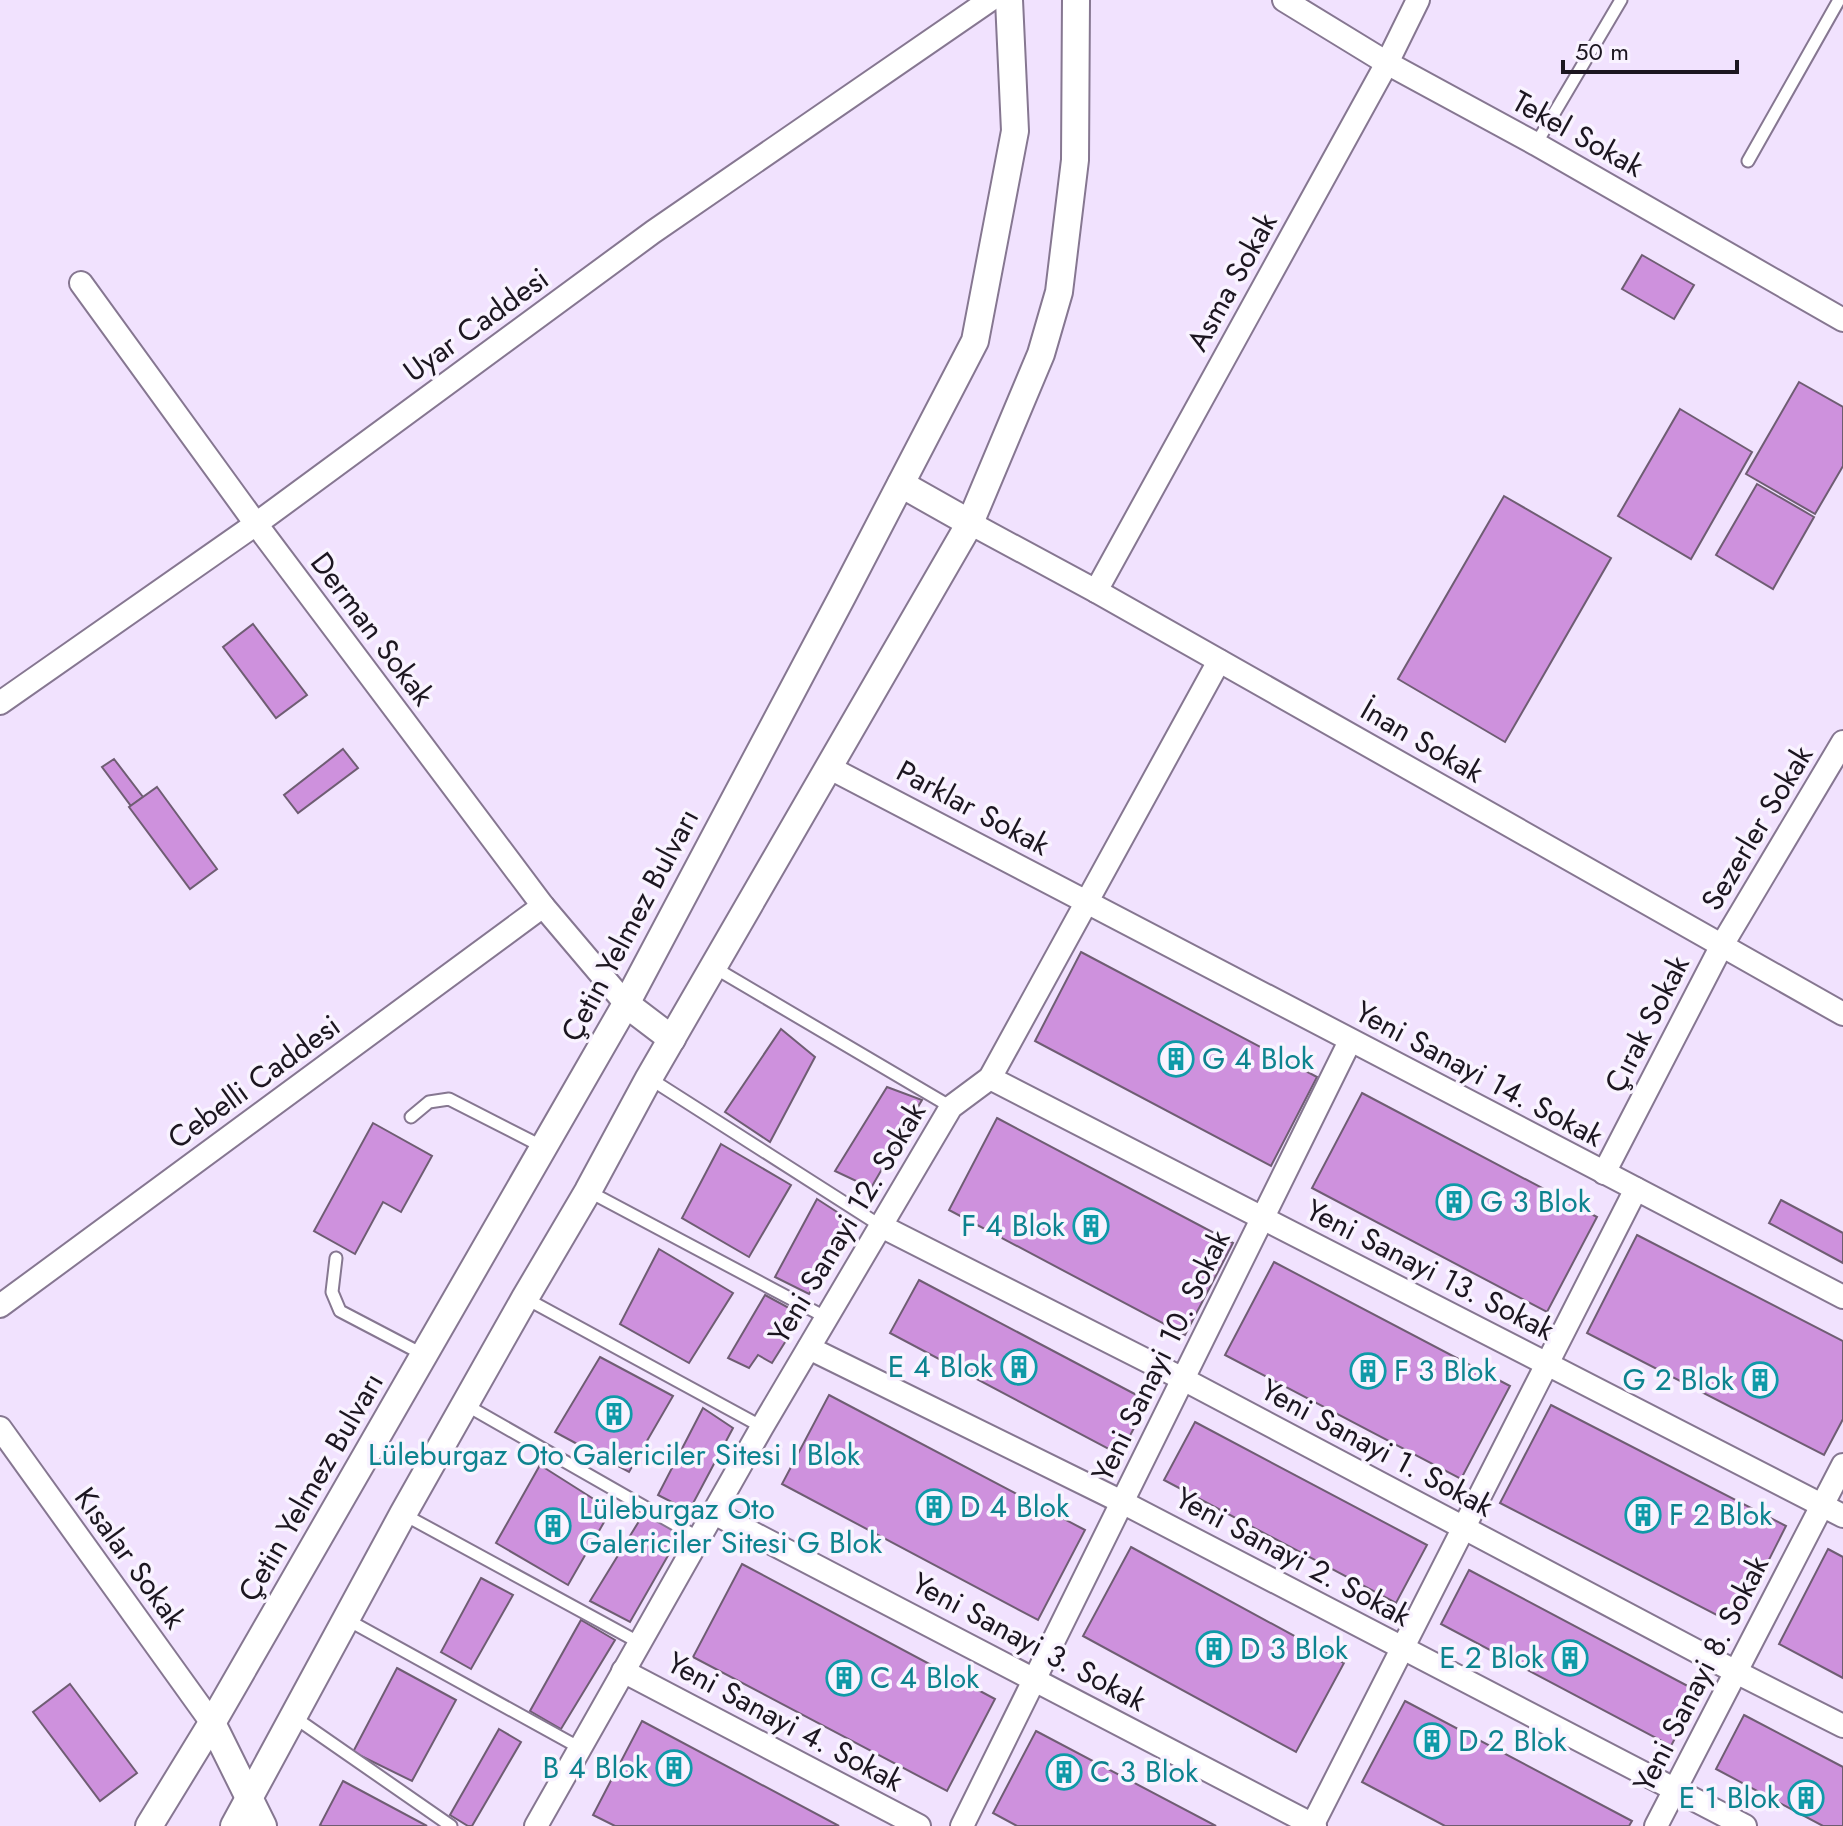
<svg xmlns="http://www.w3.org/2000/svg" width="1843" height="1826" viewBox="0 0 1843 1826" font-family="Jost,sans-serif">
  <rect width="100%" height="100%" fill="#f1e2fe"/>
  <!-- building -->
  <g fill="#ce91dd" stroke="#6f5d73" stroke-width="2">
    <polygon points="1642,255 1694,285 1674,319 1622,289"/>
    <polygon points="1799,382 1843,407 1843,466 1815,514 1746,474"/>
    <polygon points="1680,409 1752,452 1691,559 1618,516"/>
    <polygon points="1757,484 1814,517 1773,589 1716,555"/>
    <polygon points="1504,496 1611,558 1505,742 1398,679"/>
    <polygon points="253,624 307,695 276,718 223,647"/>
    <polygon points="343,749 358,768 298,813 284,795"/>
    <polygon points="114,759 143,797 131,806 102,767"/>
    <polygon points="157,787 217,869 190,889 129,807"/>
    <polygon points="1081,952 1317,1077 1271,1166 1035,1041"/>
    <polygon points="781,1029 815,1057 770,1142 725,1112"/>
    <polygon points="887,1087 922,1100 871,1188 835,1171"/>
    <polygon points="1362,1093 1597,1217 1547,1312 1312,1188"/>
    <polygon points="997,1118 1233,1243 1185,1335 949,1210"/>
    <polygon points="373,1123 432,1156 401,1212 383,1202 355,1254 314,1231"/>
    <polygon points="721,1144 791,1185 749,1257 682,1218"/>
    <polygon points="817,1199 851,1221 809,1294 775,1277"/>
    <polygon points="1781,1200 1843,1233 1843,1263 1769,1223"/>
    <polygon points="1637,1235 1843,1341 1843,1419 1824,1455 1587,1333"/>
    <polygon points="659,1249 733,1293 689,1363 620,1324"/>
    <polygon points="1274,1262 1510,1386 1461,1479 1225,1355"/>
    <polygon points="919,1280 1148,1401 1120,1455 890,1333"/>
    <polygon points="765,1295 802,1315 772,1363 758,1355 749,1368 728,1358"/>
    <polygon points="600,1357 673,1396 629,1472 555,1432"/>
    <polygon points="829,1395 1085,1530 1038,1620 782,1484"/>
    <polygon points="1551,1405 1786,1526 1736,1625 1500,1503"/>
    <polygon points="703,1408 733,1428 689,1511 658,1495"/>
    <polygon points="1195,1422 1427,1545 1396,1603 1164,1480"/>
    <polygon points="540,1465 611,1510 568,1585 496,1543"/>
    <polygon points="644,1513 681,1533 630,1622 590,1601"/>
    <polygon points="1131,1547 1344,1663 1296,1752 1083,1636"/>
    <polygon points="1828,1549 1843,1557 1843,1678 1779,1644"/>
    <polygon points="742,1564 995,1699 947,1791 693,1657"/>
    <polygon points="1469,1570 1699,1692 1671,1746 1441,1624"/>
    <polygon points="481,1578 513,1595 471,1669 441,1652"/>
    <polygon points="581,1620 615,1640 561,1729 530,1711"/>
    <polygon points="397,1668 456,1700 412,1781 353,1752"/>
    <polygon points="70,1684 137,1773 100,1801 33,1712"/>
    <polygon points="1405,1701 1632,1821 1629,1826 1445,1826 1362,1782"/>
    <polygon points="1744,1715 1843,1767 1843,1826 1823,1826 1716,1769"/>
    <polygon points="642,1721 839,1826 615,1826 593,1815"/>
    <polygon points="499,1729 521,1742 472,1826 468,1826 450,1815"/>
    <polygon points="1036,1731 1216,1826 1017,1826 993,1813"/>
    <polygon points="343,1781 427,1826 322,1826 320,1825"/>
  </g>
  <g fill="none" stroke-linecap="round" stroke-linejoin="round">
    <defs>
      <g id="service">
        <polyline points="1536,144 1621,0"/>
        <polyline points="1748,161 1839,0"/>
        <polyline points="715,968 951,1107"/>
        <polyline points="649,1078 881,1226"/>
        <polyline points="411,1117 429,1102 449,1099 543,1147"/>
        <polyline points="588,1191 827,1318"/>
        <polyline points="336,1258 332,1292 340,1311 424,1355"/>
        <polyline points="525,1298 762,1427"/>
        <polyline points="466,1405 699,1538"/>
        <polyline points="403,1514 640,1643"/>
        <polyline points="346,1619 580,1748"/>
        <polyline points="294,1717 451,1826"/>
      </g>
      <g id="minor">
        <polyline points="1284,0 1387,63 1536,144 1843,320"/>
        <polyline points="81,283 256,524 543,906 626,1004"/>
        <polyline points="970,523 1096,591 1843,1014"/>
        <polyline points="1096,591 1387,63 1418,0"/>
        <polyline points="0,703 256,524 653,232 990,0"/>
        <polyline points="830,768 1843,1297"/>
        <polyline points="990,1078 1843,1516"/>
        <polyline points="1604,1173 1722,945 1843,742"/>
        <polyline points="881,1226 1183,1379 1736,1672 1843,1726"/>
        <polyline points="0,1306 543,906"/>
        <polyline points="809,1348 1122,1502 1745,1826"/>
        <polyline points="0,1428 212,1723"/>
        <polyline points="714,1513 1315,1826"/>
        <polyline points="623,1671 919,1826"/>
        <polyline points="536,1826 762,1427 951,1107 990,1078 1219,661"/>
        <polyline points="962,1826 1350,1041"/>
        <polyline points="1312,1826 1636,1189"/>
        <polyline points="1656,1826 1843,1465"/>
      </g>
      <g id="tertiary">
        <polyline points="901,484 970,523"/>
        <polyline points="626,1004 672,1039"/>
        <polyline points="212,1723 263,1826"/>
        <polyline points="149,1826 212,1723 626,1004 843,595 975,341 1015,131 1009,0"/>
        <polyline points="234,1826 403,1514 525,1298 588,1191 649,1078 970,523 1041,354 1059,292 1075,160 1076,0"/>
      </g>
    </defs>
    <!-- service casing -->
    <use href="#service" stroke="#867791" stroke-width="15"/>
    <!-- minor casing -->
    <use href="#minor" stroke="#867791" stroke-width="26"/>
    <!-- tertiary casing -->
    <use href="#tertiary" stroke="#867791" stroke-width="30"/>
    <!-- service -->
    <use href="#service" stroke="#fff" stroke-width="11"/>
    <!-- minor -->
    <use href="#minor" stroke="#fff" stroke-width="22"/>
    <!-- tertiary -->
    <use href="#tertiary" stroke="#fff" stroke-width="26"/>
  </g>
  <!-- icons -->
  <defs>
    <symbol id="building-ring" viewBox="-11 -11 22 22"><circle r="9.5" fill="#f9f3ff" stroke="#0f9aa8" stroke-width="1.5"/><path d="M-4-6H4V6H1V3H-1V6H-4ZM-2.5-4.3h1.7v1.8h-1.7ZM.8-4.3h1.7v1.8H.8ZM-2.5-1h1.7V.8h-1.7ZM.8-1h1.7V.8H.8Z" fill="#0f9aa8"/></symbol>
  </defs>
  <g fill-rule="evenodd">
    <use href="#building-ring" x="1156" y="1039" width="40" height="40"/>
    <use href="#building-ring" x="1434" y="1182" width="40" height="40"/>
    <use href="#building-ring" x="1071" y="1206" width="40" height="40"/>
    <use href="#building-ring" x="999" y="1347" width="40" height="40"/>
    <use href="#building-ring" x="1348" y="1351" width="40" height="40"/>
    <use href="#building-ring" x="1740" y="1360" width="40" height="40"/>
    <use href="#building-ring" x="594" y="1394" width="40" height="40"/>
    <use href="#building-ring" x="914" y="1487" width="40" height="40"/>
    <use href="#building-ring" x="1623" y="1495" width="40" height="40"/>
    <use href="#building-ring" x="533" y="1506" width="40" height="40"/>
    <use href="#building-ring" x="1194" y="1629" width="40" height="40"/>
    <use href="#building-ring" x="1550" y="1638" width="40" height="40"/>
    <use href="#building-ring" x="824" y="1658" width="40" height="40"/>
    <use href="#building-ring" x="1412" y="1721" width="40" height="40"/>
    <use href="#building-ring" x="654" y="1748" width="40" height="40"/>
    <use href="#building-ring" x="1044" y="1752" width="40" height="40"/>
    <use href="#building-ring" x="1786" y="1778" width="40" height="40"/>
  </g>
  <g text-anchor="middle" stroke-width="7" stroke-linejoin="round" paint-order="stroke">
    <!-- street labels -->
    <g font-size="30" fill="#1c1620" stroke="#f9f3ff">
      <text transform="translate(1578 134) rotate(29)" y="10">Tekel Sokak</text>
      <text transform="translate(1232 282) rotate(-61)" y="10">Asma Sokak</text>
      <text transform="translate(476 325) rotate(-36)" y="10">Uyar Caddesi</text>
      <text transform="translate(372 629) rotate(53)" y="10">Derman Sokak</text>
      <text transform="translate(1422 741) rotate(30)" y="10">İnan Sokak</text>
      <text transform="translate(973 808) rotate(28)" y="10">Parklar Sokak</text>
      <text transform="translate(1757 828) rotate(-59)" y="10">Sezerler Sokak</text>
      <text transform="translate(630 925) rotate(-62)" y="10">Çetin Yelmez Bulvarı</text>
      <text transform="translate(1647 1024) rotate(-63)" y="10">Çırak Sokak</text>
      <text transform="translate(1479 1074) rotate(28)" y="10">Yeni Sanayi 14. Sokak</text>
      <text transform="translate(254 1082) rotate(-36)" y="10">Cebelli Caddesi</text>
      <text transform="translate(847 1223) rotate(-59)" y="10">Yeni Sanayi 12. Sokak</text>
      <text transform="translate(1430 1270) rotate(27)" y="10">Yeni Sanayi 13. Sokak</text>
      <text transform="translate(1161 1356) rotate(-64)" y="10">Yeni Sanayi 10. Sokak</text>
      <text transform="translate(1377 1448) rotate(28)" y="10">Yeni Sanayi 1. Sokak</text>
      <text transform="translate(311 1487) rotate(-60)" y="10">Çetin Yelmez Bulvarı</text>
      <text transform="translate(1293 1557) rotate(28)" y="10">Yeni Sanayi 2. Sokak</text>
      <text transform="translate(130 1558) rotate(54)" y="10">Kısalar Sokak</text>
      <text transform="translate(1029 1642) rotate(28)" y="10">Yeni Sanayi 3. Sokak</text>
      <text transform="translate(1701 1674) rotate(-63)" y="10">Yeni Sanayi 8. Sokak</text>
      <text transform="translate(785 1722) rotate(28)" y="10">Yeni Sanayi 4. Sokak</text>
    </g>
    <!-- culture labels -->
    <g font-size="30" fill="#0d838f" stroke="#f9f3ff" text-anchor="start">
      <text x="1202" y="1069">G 4 Blok</text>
      <text x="1480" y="1212">G 3 Blok</text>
      <text x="1065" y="1236" text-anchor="end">F 4 Blok</text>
      <text x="993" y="1377" text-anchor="end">E 4 Blok</text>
      <text x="1394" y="1381">F 3 Blok</text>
      <text x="1734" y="1390" text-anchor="end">G 2 Blok</text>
      <text x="614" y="1465" text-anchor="middle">Lüleburgaz Oto Galericiler Sitesi I Blok</text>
      <text x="960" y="1517">D 4 Blok</text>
      <text x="579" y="1519">Lüleburgaz Oto<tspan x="579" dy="34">Galericiler Sitesi G Blok</tspan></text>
      <text x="1669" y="1525">F 2 Blok</text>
      <text x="1240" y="1659">D 3 Blok</text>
      <text x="1544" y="1668" text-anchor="end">E 2 Blok</text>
      <text x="870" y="1688">C 4 Blok</text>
      <text x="1458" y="1751">D 2 Blok</text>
      <text x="648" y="1778" text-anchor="end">B 4 Blok</text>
      <text x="1090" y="1782">C 3 Blok</text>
      <text x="1780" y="1808" text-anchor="end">E 1 Blok</text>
    </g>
  </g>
  <!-- scale -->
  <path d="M1563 60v12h174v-12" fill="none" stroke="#1c1620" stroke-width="4"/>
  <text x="1575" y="60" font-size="24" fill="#1c1620" stroke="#f9f3ff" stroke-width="6" paint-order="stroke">50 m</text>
</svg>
